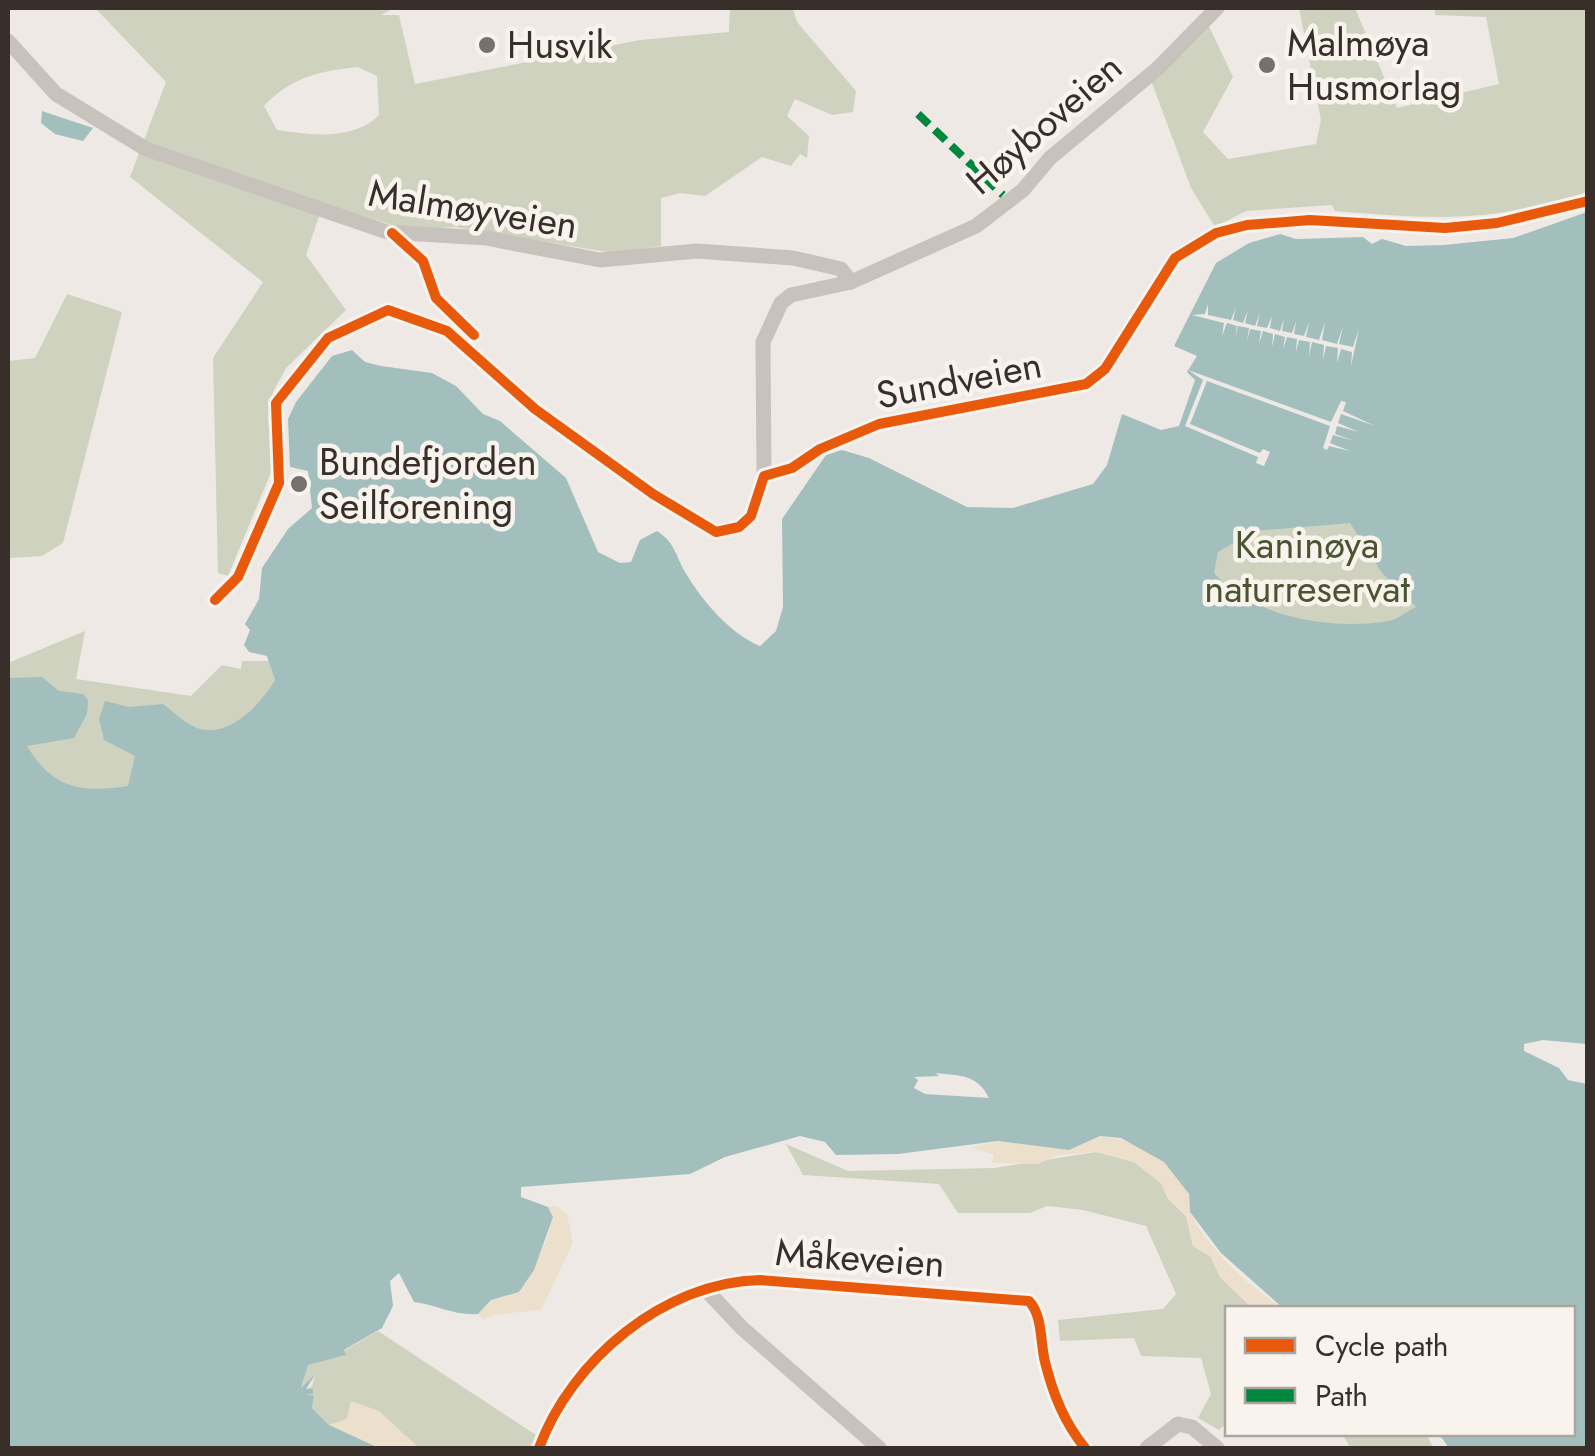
<svg xmlns="http://www.w3.org/2000/svg" width="1595" height="1456" viewBox="0 0 1595 1456" font-family="Jost,sans-serif">
  <rect width="100%" height="100%" fill="#eee9e5"/>
  <!-- green -->
  <g fill="#d0d2c0" fill-rule="evenodd">
    <path d="M95,8H394L381,15H399L415,84L640,40L729,32L730,8H793L797,22L856,91L853,112L832,115L795,99L787,116L809,136L807,158L800,154L791,166L762,157L705,196L680,193L661,198V246L613,253L455,227L409,230L323,204L306,255L346,310L286,368L273,392L268,419L274,465L228,576L218,573L213,358L263,282L130,177L166,82ZM358,67L377,76L379,115C353,141 310,135 277,130L264,106C291,77 320,71 358,67Z"/>
    <path d="M1299,8H1355L1397,108L1499,84L1486,17L1435,15V8H1587V192C1491,224 1434,219 1335,211L1332,205L1246,211L1215,227L1191,188L1149,75L1206,20L1233,77L1203,132L1228,159L1316,144L1321,120Z"/>
    <polygon points="67,294 122,312 63,543 42,556 9,558 8,564 8,361 35,358"/>
    <polygon points="1183,463 1495,568 1317,714 1141,496"/>
    <polygon points="85,631 76,679 191,696 222,665 241,669 242,661 266,661 362,640 359,710 8,857 8,663"/>
    <polygon points="786,1144 848,1171 994,1168 1096,1152 1134,1162 1161,1183 1168,1199 1186,1216 1193,1246 1211,1257 1220,1277 1252,1308 1228,1308 1227,1423 1219,1430 1198,1418 1211,1394 1201,1358 1141,1356 1134,1338 1060,1341 1058,1320 1163,1309 1176,1294 1146,1226 1083,1210 1047,1206 1030,1213 958,1213 939,1184 803,1175"/>
    <polygon points="378,1331 539,1437 536,1448 419,1448 379,1412 351,1402 347,1419 329,1425 312,1408 314,1396 306,1394 312,1394 306,1389 312,1386 316,1372 301,1389 308,1364 344,1356 344,1351"/>
    <polygon points="1342,1434 1428,1437 1433,1448 1351,1448"/>
  </g>
  <!-- sand -->
  <g fill="#ece0cd">
    <path d="M1100,1136C1136,1140 1170,1157 1187,1192C1190,1199 1188,1208 1191,1214C1209,1250 1250,1288 1283,1308H1252L1220,1277L1211,1257L1193,1246L1186,1215L1168,1199L1161,1183L1134,1162L1096,1152L1058,1155L1038,1164L992,1163L994,1155L971,1147L1003,1141L1069,1150Z"/>
    <polygon points="556,1206 567,1214 573,1243 541,1310 492,1315 484,1320 478,1314 491,1300 519,1292 546,1242 553,1217 548,1207"/>
    <polygon points="351,1401 379,1411 419,1448 379,1448 329,1425 347,1419"/>
  </g>
  <!-- water -->
  <g fill="#a2bfbe" fill-rule="evenodd">
    <polygon points="42,111 93,128 83,141 55,134 41,123"/>
    <path d="M1587,212V1044L1543,1040L1524,1044V1051L1559,1068L1568,1080L1587,1084V1448H1449L1439,1434H1572V1308H1283L1221,1253L1190,1212L1189,1194L1164,1162L1121,1138L1100,1136L1069,1150L998,1141L898,1154L836,1155L825,1142L800,1136L725,1157L690,1174L521,1187V1197L548,1207L553,1217L534,1270L519,1292L491,1300L478,1314C455,1316 437,1305 414,1302L399,1273L390,1281L393,1306L382,1328L344,1350L346,1355L308,1365L301,1388L317,1372L306,1389H313V1394H306L314,1396L312,1408L329,1425L379,1448H8V678L42,677L59,691L83,694L88,700L87,714L74,738L27,746C53,789 81,793 128,786L135,756L104,740L99,719L105,701L129,707L163,704C173,711 185,724 197,728C229,739 261,704 275,680L267,656L249,652L244,645L250,630L245,624L259,599L262,568L288,529L312,508L308,471L290,467L288,419L296,402L332,356L352,350L365,362L381,366L432,373L456,386L483,414L500,421L566,478L598,552L620,563L631,562L640,540L657,531C677,544 675,557 687,575C702,601 732,635 760,646L776,631L783,607L782,519L826,455L842,450L869,458L967,507L1013,508L1093,484L1107,465L1122,414L1161,430L1179,426L1195,380L1187,372L1197,356L1174,346L1216,263L1249,243L1280,234L1296,239L1363,237L1372,244L1382,239L1406,246L1444,245L1513,238ZM1350,523L1382,573L1416,607C1407,611 1398,619 1389,621C1330,630 1257,619 1214,573L1218,552L1254,531ZM936,1073C958,1076 977,1073 989,1098L925,1094L914,1088L918,1080L914,1077L939,1076Z"/>
  </g>
  <!-- pier -->
  <g fill="#eee9e5">
    <polygon points="1208,304 1208,315 1231,320 1236,307 1233,320 1243,323 1248,310 1245,323 1255,326 1260,313 1257,326 1267,328 1272,316 1270,328 1280,331 1284,319 1282,331 1292,333 1296,321 1294,334 1304,336 1309,322 1306,337 1319,340 1325,322 1322,340 1337,344 1343,326 1339,344 1353,347 1359,329 1351,366 1352,352 1341,349 1337,363 1338,348 1326,346 1323,360 1324,345 1312,342 1309,357 1310,342 1299,340 1296,352 1297,339 1287,337 1283,349 1285,337 1275,334 1272,347 1273,334 1263,331 1259,344 1261,331 1250,329 1247,341 1249,328 1238,326 1235,339 1237,326 1227,323 1222,336 1224,323 1192,315 1205,314"/>
    <polygon points="1188,370 1331,422 1341,401 1346,402 1343,411 1375,426 1341,414 1338,423 1359,432 1337,426 1335,434 1355,441 1333,435 1330,443 1350,451 1329,446 1327,450 1323,448 1330,426 1207,381 1190,424 1260,453 1263,449 1270,452 1264,466 1256,463 1258,457 1185,426 1203,380"/>
  </g>
  <g fill="none" stroke-linecap="round" stroke-linejoin="round">
    <!-- minor -->
    <g stroke="#c8c2bd" stroke-width="15">
      <polyline points="8,41 56,94 146,149 387,232 486,238 600,260 697,251 793,258 841,269 851,282"/>
      <polyline points="764,476 763,342 781,303 791,295 851,282 976,226 1023,190 1050,158 1157,69 1217,8"/>
      <polyline points="238,577 279,483 276,403 328,338 388,310 447,331 535,409 653,494 716,532 739,527 751,516 764,476 792,468 820,449 879,424 1086,384 1105,369 1175,258 1216,233 1247,225 1310,220 1445,228 1497,223 1588,201"/>
      <polyline points="708,1292 742,1328 879,1448"/>
      <path d="M539,1448C571,1360 665,1282 760,1280L1029,1301C1043,1316 1040,1342 1045,1362C1053,1394 1064,1422 1085,1448"/>
      <polyline points="1147,1448 1178,1424 1192,1427 1217,1448"/>
    </g>
    <!-- quiet -->
    <polyline stroke="#00873e" stroke-width="8" stroke-dasharray="15 8" stroke-linecap="butt" points="918,114 1003,195"/>
    <defs>
      <g id="cycleway">
        <polyline points="392,233 423,261 436,298 474,335"/>
        <polyline points="215,600 238,577 279,483 276,403 328,338 388,310 447,331 535,409 653,494 716,532 739,527 751,516 764,476 792,468 820,449 879,424 1086,384 1105,369 1175,258 1216,233 1247,225 1310,220 1445,228 1497,223 1588,201"/>
        <path d="M539,1448C571,1360 665,1282 760,1280L1029,1301C1043,1316 1040,1342 1045,1362C1053,1394 1064,1422 1085,1448"/>
      </g>
    </defs>
    <!-- cycleway casing -->
    <use href="#cycleway" stroke="#f9f3ed" stroke-width="16"/>
    <!-- cycleway -->
    <use href="#cycleway" stroke="#e8590c" stroke-width="10"/>
  </g>
  <!-- markers -->
  <g fill="#78706c" stroke="#f9f3ed" stroke-width="4">
    <circle cx="487" cy="45" r="10"/>
    <circle cx="1267" cy="65" r="10"/>
    <circle cx="299" cy="484" r="10"/>
  </g>
  <g text-anchor="middle" stroke-width="9" stroke-linejoin="round" paint-order="stroke">
    <!-- poi labels -->
    <g font-size="38" fill="#382f2b" stroke="#f9f3ed" text-anchor="start">
      <text x="1287" y="56">Malmøya<tspan x="1287" dy="44">Husmorlag</tspan></text>
      <text x="507" y="58">Husvik</text>
      <text x="319" y="475">Bundefjorden<tspan x="319" dy="44">Seilforening</tspan></text>
    </g>
    <!-- street labels -->
    <g font-size="38" fill="#382f2b" stroke="#f9f3ed">
      <text transform="translate(1044 124) rotate(-41)" y="13">Høyboveien</text>
      <text transform="translate(473 209) rotate(9)" y="13">Malmøyveien</text>
      <text transform="translate(959 380) rotate(-11)" y="13">Sundveien</text>
      <text transform="translate(860 1258) rotate(4)" y="13">Måkeveien</text>
    </g>
    <!-- park labels -->
    <g font-size="38" fill="#495530" stroke="#f9f3ed">
      <text x="1307" y="558">Kaninøya<tspan x="1307" dy="44">naturreservat</tspan></text>
    </g>
  </g>
  <!-- border -->
  <rect width="1595" height="1456" fill="none" stroke="#382f2b" stroke-width="20"/>
  <!-- legend -->
  <rect x="1225" y="1306" width="350" height="130" fill="#f9f3ed" stroke="#aca59f" stroke-width="2.5"/>
  <rect x="1245" y="1338" width="50" height="15" fill="#e8590c" stroke="#aca59f" stroke-width="2.5"/>
  <text x="1315" y="1356" font-size="30" fill="#382f2b">Cycle path</text>
  <rect x="1245" y="1388" width="50" height="15" fill="#00873e" stroke="#aca59f" stroke-width="2.5"/>
  <text x="1315" y="1406" font-size="30" fill="#382f2b">Path</text>
</svg>
